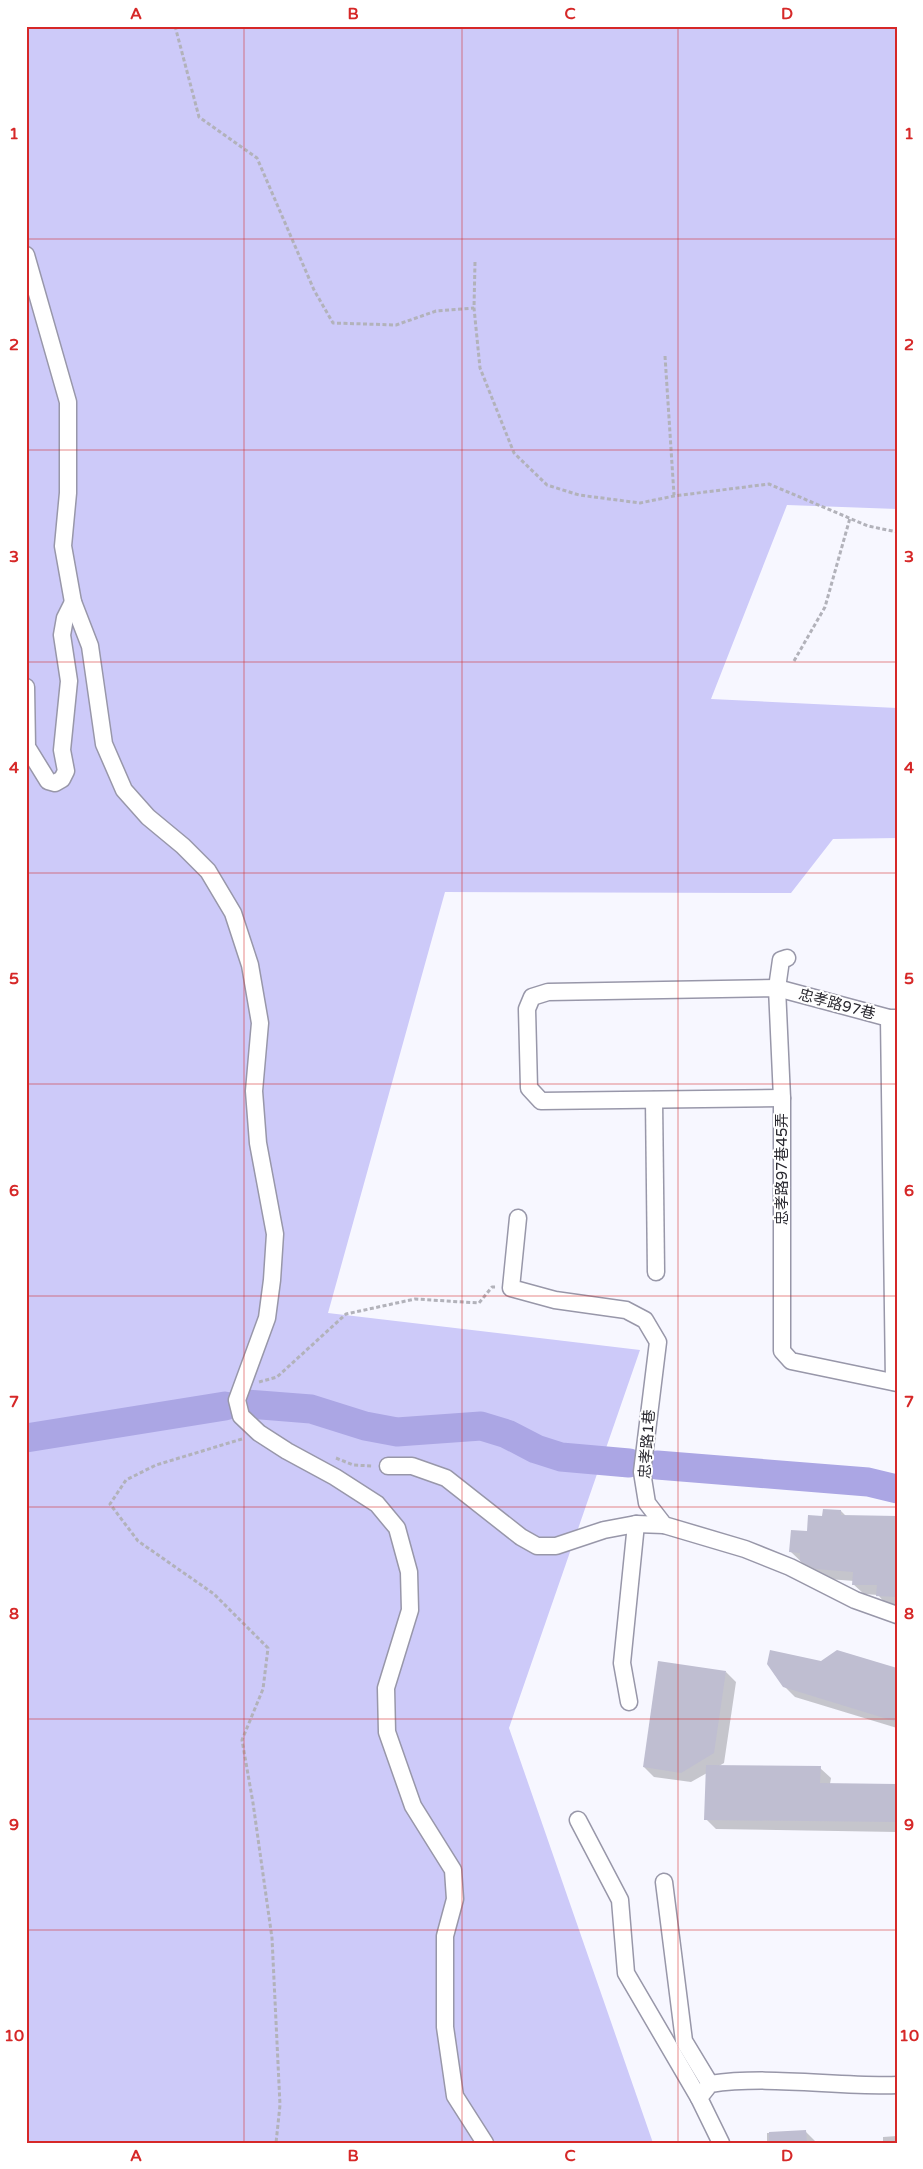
<svg xmlns="http://www.w3.org/2000/svg" width="923" height="2169" viewBox="0 0 923 2169" font-family="'Varela Round','Noto Sans TC',sans-serif">
  <rect width="100%" height="100%" fill="#f7f7ff"/>
  <!-- green -->
  <polygon fill="#cdcaf9" points="26,26 897,26 897,509 787,505 711,699 897,708 897,838 833,839 791,893 445,892 328,1313 640,1350 509,1728 653,2143 26,2143"/>
  <!-- shadow -->
  <g fill="#0003">
    <polygon points="841,1511 846,1516 897,1517 897,1606 888,1606 878,1595 864,1594 853,1584 854,1581 828,1579 811,1571 791,1552 823,1517"/>
    <polygon points="897,1669 897,1728 795,1697 784,1686"/>
    <polygon points="726,1672 736,1682 724,1763 719,1766 820,1768 831,1778 830,1784 896,1785 897,1832 716,1829 706,1819 707,1773 691,1782 654,1777 644,1767"/>
    <polygon points="806,2132 817,2143 767,2143 767,2133"/>
    <polygon points="897,2136 897,2143 883,2143 883,2137"/>
  </g>
  <g fill="none" stroke-linecap="round" stroke-linejoin="round">
    <!-- river -->
    <g stroke="#aba6e4" stroke-width="29">
      <polyline points="247,1404 311,1409 365,1426 397,1432 481,1426 507,1434 536,1449 561,1457 629,1463"/>
      <polyline points="26,1438 225,1406"/>
      <polyline points="657,1465 868,1482 897,1489"/>
    </g>
  </g>
  <!-- building -->
  <g fill="#bfbed1">
    <polygon points="823,1509 841,1510 841,1515 897,1516 897,1597 876,1596 877,1585 852,1585 853,1572 816,1569 800,1561 800,1553 789,1552 791,1530 807,1531 808,1515 822,1516"/>
    <polygon points="770,1650 821,1661 837,1650 897,1668 897,1722 783,1687 767,1664"/>
    <polygon points="658,1661 726,1671 714,1753 681,1773 643,1767"/>
    <polygon points="706,1765 821,1766 820,1783 896,1784 896,1822 704,1820"/>
    <polygon points="806,2130 807,2143 769,2143 769,2132"/>
  </g>
  <g fill="none" stroke-linecap="round" stroke-linejoin="round">
    <defs>
      <g id="minor">
        <polyline points="26,255 68,402 68,493 63,546 73,602 90,646 104,744 124,790 148,817 183,846 208,871 233,913 250,965 260,1023 254,1091 258,1143 275,1234 272,1280 267,1318 237,1400 241,1416 259,1433 287,1451 335,1477 377,1504 397,1528 409,1572 410,1610 386,1688 387,1732 413,1806 453,1870 455,1899 445,1936 445,2027 455,2096 485,2143"/>
        <polyline points="26,687 27,747 48,781 55,783 62,779 66,771 62,750 69,681 62,635 65,618 73,602"/>
        <polyline points="787,958 781,960 777,988 782,1098 782,1351 791,1361 897,1383"/>
        <polyline points="889,1018 894,1382"/>
        <polyline points="782,1098 541,1101 529,1088 527,1009 532,997 548,992 777,988 889,1018 897,1018"/>
        <polyline points="654,1100 656,1272"/>
        <polyline points="518,1218 511,1288 555,1300 626,1310 645,1320 658,1342 642,1472 647,1503 664,1525 745,1549 790,1567 855,1600 897,1615"/>
        <polyline points="388,1466 412,1466 446,1478 521,1537 537,1546 556,1546 604,1530 636,1524 664,1525"/>
        <polyline points="629,1702 622,1663 636,1524"/>
        <polyline points="578,1820 620,1900 626,1973 699,2098"/>
        <polyline points="664,1882 684,2041 710,2084"/>
        <path d="M721,2143L699,2098L710,2084C770,2075 836,2087 897,2085"/>
      </g>
    </defs>
    <!-- minor casing -->
    <use href="#minor" stroke="#9897a9" stroke-width="19"/>
    <!-- path -->
    <g stroke="#b2b2ba" stroke-width="3" stroke-dasharray="4 2.5" stroke-linecap="butt">
      <polyline points="175,26 199,117 257,158 314,290 333,323 396,325 436,311 474,308"/>
      <polyline points="475,262 474,308 480,368 514,453 547,485 579,495 640,503 674,496 769,484 868,526 897,532"/>
      <polyline points="665,356 674,495"/>
      <polyline points="794,661 825,607 850,518"/>
      <polyline points="259,1382 277,1377 346,1314 415,1299 479,1303 492,1287 496,1287"/>
      <polyline points="242,1439 156,1465 126,1480 110,1504 138,1541 214,1594 268,1648 263,1689 242,1740 253,1803 272,1938 280,2105 276,2143"/>
      <polyline points="336,1458 353,1465 373,1466"/>
    </g>
    <!-- minor -->
    <use href="#minor" stroke="#fff" stroke-width="16"/>
  </g>
  <!-- grid -->
  <path fill="none" stroke="#d62828" stroke-width="1" stroke-opacity="0.55" d="M244,26V2143M462,26V2143M678,26V2143M26,239H897M26,450H897M26,662H897M26,873H897M26,1084H897M26,1296H897M26,1507H897M26,1719H897M26,1930H897"/>
  <g text-anchor="middle" stroke-width="4" stroke-linejoin="round" paint-order="stroke">
    <!-- street labels -->
    <g font-size="15" fill="#2a2930" stroke="#fff">
      <text transform="translate(837 1004) rotate(15)" y="5">忠孝路97巷</text>
      <text transform="translate(782 1169) rotate(-90)" y="5">忠孝路97巷45弄</text>
      <text transform="translate(647 1444) rotate(-86)" y="5">忠孝路1巷</text>
    </g>
  </g>
  <!-- border -->
  <rect width="923" height="2169" fill="none" stroke="#ffffff" stroke-width="55"/>
  <rect x="28" y="28" width="868" height="2114" fill="none" stroke="#d62828" stroke-width="2"/>
  <g font-size="16" text-anchor="middle" font-weight="bold" fill="#d62828">
    <text x="136" y="19">A</text>
    <text x="353" y="19">B</text>
    <text x="570" y="19">C</text>
    <text x="787" y="19">D</text>
    <text x="14" y="139">1</text>
    <text x="909" y="139">1</text>
    <text x="14" y="350">2</text>
    <text x="909" y="350">2</text>
    <text x="14" y="562">3</text>
    <text x="909" y="562">3</text>
    <text x="14" y="773">4</text>
    <text x="909" y="773">4</text>
    <text x="14" y="984">5</text>
    <text x="909" y="984">5</text>
    <text x="14" y="1196">6</text>
    <text x="909" y="1196">6</text>
    <text x="14" y="1407">7</text>
    <text x="909" y="1407">7</text>
    <text x="14" y="1619">8</text>
    <text x="909" y="1619">8</text>
    <text x="14" y="1830">9</text>
    <text x="909" y="1830">9</text>
    <text x="14" y="2041">10</text>
    <text x="909" y="2041">10</text>
    <text x="136" y="2161">A</text>
    <text x="353" y="2161">B</text>
    <text x="570" y="2161">C</text>
    <text x="787" y="2161">D</text>
  </g>
</svg>
